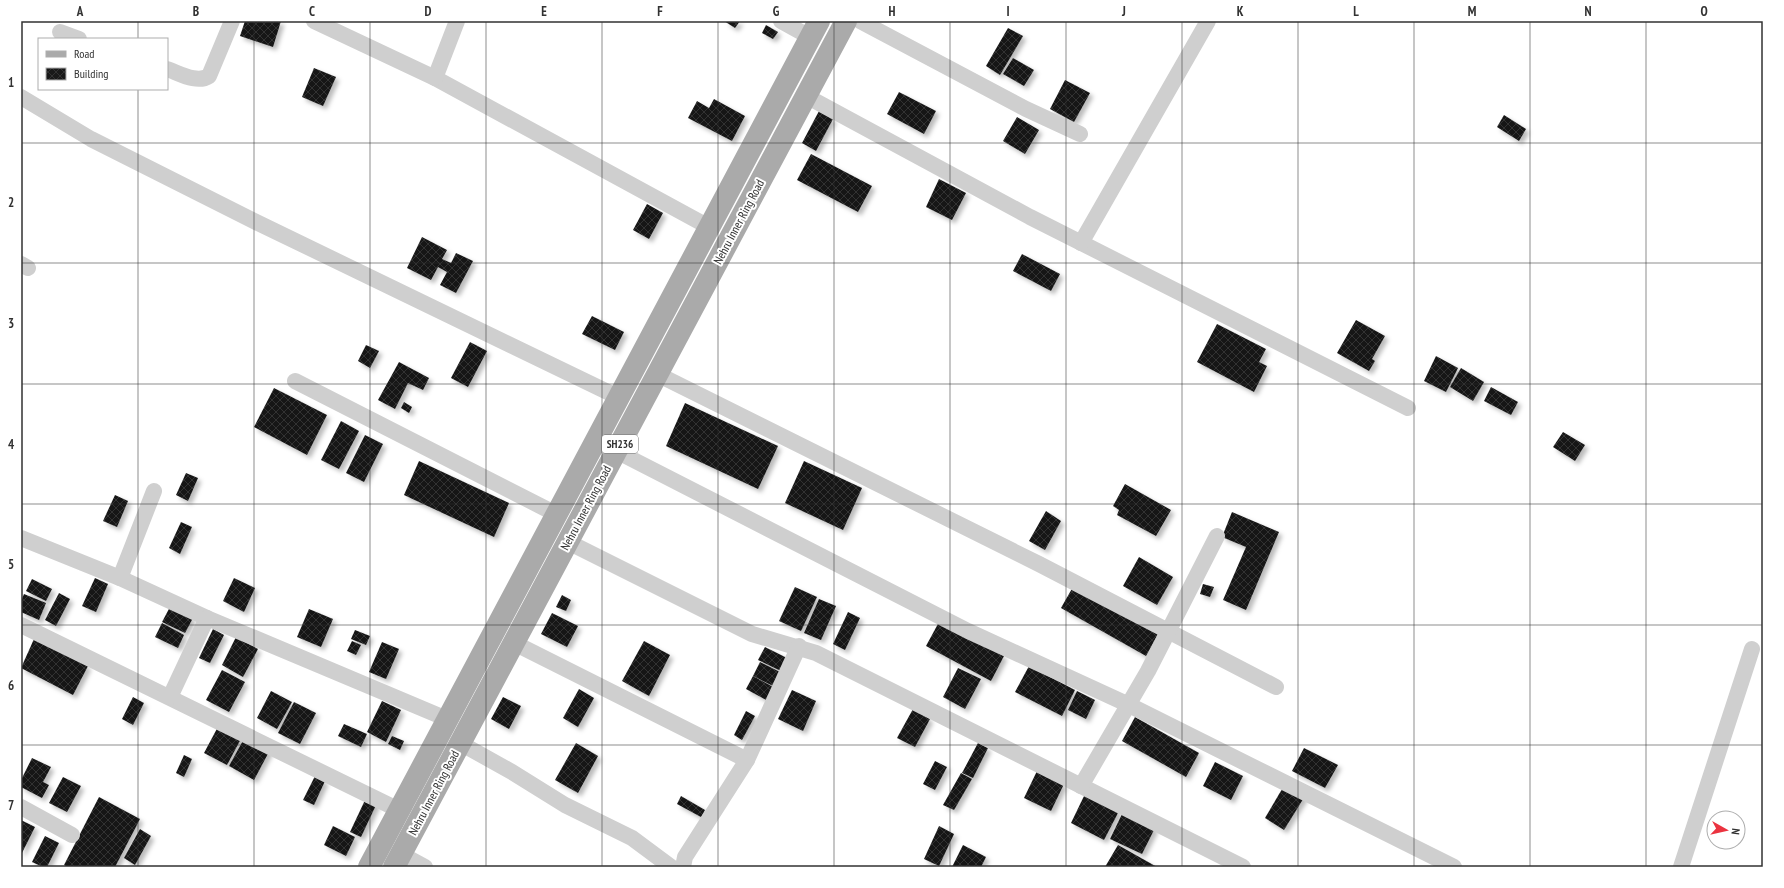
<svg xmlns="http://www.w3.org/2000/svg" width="1784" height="888" viewBox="0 0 1784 888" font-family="'PT Sans Narrow',sans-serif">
  <defs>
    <pattern id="building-cross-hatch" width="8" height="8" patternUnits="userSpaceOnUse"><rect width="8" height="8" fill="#191919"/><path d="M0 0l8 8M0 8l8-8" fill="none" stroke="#323232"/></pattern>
    <filter id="shadow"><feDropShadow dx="3.5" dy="3.5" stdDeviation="2" flood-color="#0004"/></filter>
  </defs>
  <rect width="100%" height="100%" fill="#fff"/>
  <!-- building -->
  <g fill="url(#building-cross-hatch)" filter="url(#shadow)">
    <polygon points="245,21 281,21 273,47 240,36"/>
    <polygon points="724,21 740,21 735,28"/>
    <polygon points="766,25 778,32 773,39 762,33"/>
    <polygon points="1008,28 1023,36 1000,75 986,66"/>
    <polygon points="1013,58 1034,70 1024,86 1003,74"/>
    <polygon points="314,68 336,77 323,106 302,97"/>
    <polygon points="1065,80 1090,93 1074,122 1050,109"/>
    <polygon points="899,92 936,111 924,134 887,114"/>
    <polygon points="714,99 745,116 732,141 688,118 697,101 709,108"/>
    <polygon points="819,111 833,119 816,151 802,143"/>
    <polygon points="1504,115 1526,129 1519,141 1497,127"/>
    <polygon points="1017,117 1039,130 1025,154 1003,141"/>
    <polygon points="811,154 872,186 858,212 797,180"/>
    <polygon points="939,179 966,193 952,220 926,207"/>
    <polygon points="647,204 663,213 649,239 633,230"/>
    <polygon points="422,237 447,250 442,259 451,263 456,253 473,261 456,293 440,285 447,272 438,267 431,280 407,268"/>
    <polygon points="1022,254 1060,274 1051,291 1013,271"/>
    <polygon points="592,316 624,332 615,350 582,334"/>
    <polygon points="1356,320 1385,336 1372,359 1375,361 1369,371 1337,353"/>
    <polygon points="1217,324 1266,349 1259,362 1267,366 1254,392 1197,362"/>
    <polygon points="470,342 487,351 468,387 451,378"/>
    <polygon points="366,345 379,351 370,368 358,361"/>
    <polygon points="1436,356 1458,368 1446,392 1424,381"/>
    <polygon points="399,362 429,378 423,390 408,383 395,409 378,400"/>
    <polygon points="1461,368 1484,382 1473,401 1450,387"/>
    <polygon points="1491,387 1518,402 1511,415 1484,401"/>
    <polygon points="274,388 327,415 307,455 254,427"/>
    <polygon points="404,402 412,407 409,413 401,408"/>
    <polygon points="685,403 778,446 758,489 666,446"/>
    <polygon points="341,421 359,431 339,469 321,460"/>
    <polygon points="1563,432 1585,445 1575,461 1553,447"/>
    <polygon points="365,435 383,444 364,482 346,473"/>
    <polygon points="419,461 509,503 494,537 404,495"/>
    <polygon points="804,461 862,488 843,530 785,503"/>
    <polygon points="186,473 198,478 188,501 176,495"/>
    <polygon points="1125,484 1171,510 1156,536 1117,515 1119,510 1113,506"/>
    <polygon points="115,495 128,501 117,527 103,521"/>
    <polygon points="1046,511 1061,521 1045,550 1029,541"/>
    <polygon points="1232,512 1279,532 1246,610 1223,600 1246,547 1222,537"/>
    <polygon points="181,522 192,527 180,554 169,548"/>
    <polygon points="1139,557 1173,577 1157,605 1123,586"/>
    <polygon points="95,578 108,584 96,612 82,606"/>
    <polygon points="234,578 255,588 244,612 223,601"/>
    <polygon points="32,579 52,589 46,601 26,591"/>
    <polygon points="1203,584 1214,587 1210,597 1200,594"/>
    <polygon points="1074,585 1159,632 1146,656 1061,608"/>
    <polygon points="795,587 817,597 801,631 779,621"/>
    <polygon points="59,593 70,599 56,626 45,620"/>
    <polygon points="24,594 46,603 39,620 21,612 21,601"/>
    <polygon points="562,595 571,600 566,611 556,607"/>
    <polygon points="819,599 836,606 821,640 804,633"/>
    <polygon points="170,607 193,618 185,633 162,622"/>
    <polygon points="309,609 333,619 321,647 297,637"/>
    <polygon points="848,612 860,618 845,650 833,644"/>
    <polygon points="552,613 578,626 567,647 541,634"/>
    <polygon points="939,622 1004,656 991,681 926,646"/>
    <polygon points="162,623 184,635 178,648 155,637"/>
    <polygon points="213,629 224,635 210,663 199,658"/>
    <polygon points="355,630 370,636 366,645 351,639"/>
    <polygon points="236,637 258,649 243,677 222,665"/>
    <polygon points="34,639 88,666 73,695 21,668"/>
    <polygon points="352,641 361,645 356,655 347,651"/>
    <polygon points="644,641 670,655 649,696 622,681"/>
    <polygon points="382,642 399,649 386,679 369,672"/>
    <polygon points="765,647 787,658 781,671 758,660"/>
    <polygon points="760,662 782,673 775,687 753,676"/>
    <polygon points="1029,666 1075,690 1062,716 1015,692"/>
    <polygon points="958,668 981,679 965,709 943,697"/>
    <polygon points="222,670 245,682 229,712 206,700"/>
    <polygon points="753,676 775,688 768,701 746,689"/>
    <polygon points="579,689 594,698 578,727 563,718"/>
    <polygon points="792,690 816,701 803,731 778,719"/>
    <polygon points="271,691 292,702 277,729 257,718"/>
    <polygon points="1077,691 1095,700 1086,719 1068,710"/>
    <polygon points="133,697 144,703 133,725 122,719"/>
    <polygon points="503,697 521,706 509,729 491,719"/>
    <polygon points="382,701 401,710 386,742 367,732"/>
    <polygon points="294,702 316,713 300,744 278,733"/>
    <polygon points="913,709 930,719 915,747 897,738"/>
    <polygon points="746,711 755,716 742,740 734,735"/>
    <polygon points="1135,717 1199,753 1186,777 1122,741"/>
    <polygon points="220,723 243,735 227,765 204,753"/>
    <polygon points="344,724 367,734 361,747 338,736"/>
    <polygon points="392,736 404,741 400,750 388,744"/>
    <polygon points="245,737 270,750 254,780 229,766"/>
    <polygon points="576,743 598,756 578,793 555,780"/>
    <polygon points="978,743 988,748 973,778 962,773"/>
    <polygon points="1304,748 1338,765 1325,788 1292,771"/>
    <polygon points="184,755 192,759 184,777 176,773"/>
    <polygon points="32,758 51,767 43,782 49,785 42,798 21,787 21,780"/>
    <polygon points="935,761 947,767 935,790 923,784"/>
    <polygon points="1215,762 1243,776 1231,800 1203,786"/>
    <polygon points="1037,771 1064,784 1051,811 1024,798"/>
    <polygon points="961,773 972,779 954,810 943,805"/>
    <polygon points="315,776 325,781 314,805 303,800"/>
    <polygon points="63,777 81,786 67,812 49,803"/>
    <polygon points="1285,784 1305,796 1284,830 1265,818"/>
    <polygon points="1085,794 1119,811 1104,840 1071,823"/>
    <polygon points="681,796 705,810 701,817 677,804"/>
    <polygon points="99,797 140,819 115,867 67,867 64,865"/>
    <polygon points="366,798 377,803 361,837 350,832"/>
    <polygon points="1123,812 1155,828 1142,854 1110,839"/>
    <polygon points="21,820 35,827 22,853 21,853"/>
    <polygon points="333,826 355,837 346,856 324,845"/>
    <polygon points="939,826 954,834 939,866 924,859"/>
    <polygon points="140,829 151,836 135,865 124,858"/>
    <polygon points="45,836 59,843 47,867 43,867 32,862"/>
    <polygon points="963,845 986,857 981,867 952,867"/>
    <polygon points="1118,845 1157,867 1105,867"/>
  </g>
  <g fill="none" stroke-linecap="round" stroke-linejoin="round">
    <!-- street -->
    <g stroke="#cfcfcf" stroke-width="16">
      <polyline points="314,21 435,78 709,227"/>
      <polyline points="781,21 810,37"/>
      <polyline points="860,21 1026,109 1080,134"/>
      <polyline points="60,32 79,39"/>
      <path d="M167,69C179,73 197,84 209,76L232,21"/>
      <polyline points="435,78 457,21"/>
      <polyline points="806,96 1030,217 1408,408"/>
      <polyline points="21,97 91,139 256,222 618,397"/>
      <polyline points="1081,243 1208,21"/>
      <polyline points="21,264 28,268"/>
      <polyline points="657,374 1039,564 1276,687"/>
      <polyline points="295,381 556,514"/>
      <polyline points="616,451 968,631 1127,704 1454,867"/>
      <polyline points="21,538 120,578 207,618 447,719"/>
      <polyline points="568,542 752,634 816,653 1243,867"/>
      <polyline points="120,578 154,491"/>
      <polyline points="21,625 399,810"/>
      <polyline points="514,643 747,760"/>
      <polyline points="170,697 207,618"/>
      <polyline points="460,743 512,772 565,805 632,838 671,867"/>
      <polyline points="1081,786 1148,671 1217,536"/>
      <polyline points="21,807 72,835"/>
      <polyline points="401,854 425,867"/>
      <polyline points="683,867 685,857 747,760 799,646"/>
      <polyline points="1681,867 1752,649"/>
    </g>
    <!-- primary -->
    <g stroke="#aaa" stroke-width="22">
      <polyline points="369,867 819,21"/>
      <polyline points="394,867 846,21"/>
    </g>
  </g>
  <!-- grid -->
  <path fill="none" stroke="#323232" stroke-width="1" stroke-opacity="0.55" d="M138,21V39M254,21V867M370,21V867M486,21V867M602,21V867M718,21V867M834,21V867M950,21V867M1066,21V867M1182,21V867M1298,21V867M1414,21V867M1530,21V867M1646,21V867M138,89V867M21,143H1763M21,263H1763M21,384H1763M21,504H1763M21,625H1763M21,745H1763"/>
  <g text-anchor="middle" stroke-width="4" stroke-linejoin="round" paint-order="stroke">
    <!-- shield labels -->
    <rect fill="#fff" stroke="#707070" stroke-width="1" x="602" y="435" width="36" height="18" rx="3"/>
    <g font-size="11" font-weight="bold" fill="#323232">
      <text x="620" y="448">SH236</text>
    </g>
    <!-- street labels -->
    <g font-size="12" fill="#323232" stroke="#fff">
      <text transform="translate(739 222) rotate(-62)" y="4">Nehru Inner Ring Road</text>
      <text transform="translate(586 508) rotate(-62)" y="4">Nehru Inner Ring Road</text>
      <text transform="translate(434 793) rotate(-62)" y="4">Nehru Inner Ring Road</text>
    </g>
  </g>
  <!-- border -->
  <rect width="1784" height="888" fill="none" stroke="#ffffff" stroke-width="44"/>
  <!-- legend -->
  <rect x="38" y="38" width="130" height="52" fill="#ffffff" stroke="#adadad"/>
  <rect x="46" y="51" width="20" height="6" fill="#aaaaaa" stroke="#adadad"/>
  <text x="74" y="58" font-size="12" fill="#323232">Road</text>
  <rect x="46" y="68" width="20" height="12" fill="url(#building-cross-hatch)" stroke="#adadad"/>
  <text x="74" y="78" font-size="12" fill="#323232">Building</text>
  <!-- north arrow -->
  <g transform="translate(1726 830) rotate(98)"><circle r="19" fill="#ffffff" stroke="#adadad"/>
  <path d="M0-3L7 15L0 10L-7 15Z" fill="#eb3340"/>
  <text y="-6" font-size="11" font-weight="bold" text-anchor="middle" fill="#323232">N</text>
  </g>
  <rect x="22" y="22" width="1740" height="844" fill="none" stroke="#323232" stroke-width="1.5"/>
  <g font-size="13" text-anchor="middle" font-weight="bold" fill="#323232">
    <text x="80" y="16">A</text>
    <text x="196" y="16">B</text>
    <text x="312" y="16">C</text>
    <text x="428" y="16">D</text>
    <text x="544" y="16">E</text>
    <text x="660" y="16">F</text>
    <text x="776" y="16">G</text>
    <text x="892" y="16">H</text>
    <text x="1008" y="16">I</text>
    <text x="1124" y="16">J</text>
    <text x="1240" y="16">K</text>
    <text x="1356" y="16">L</text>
    <text x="1472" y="16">M</text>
    <text x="1588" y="16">N</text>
    <text x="1704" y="16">O</text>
    <text x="11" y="87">1</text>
    <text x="11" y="207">2</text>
    <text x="11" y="328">3</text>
    <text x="11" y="449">4</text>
    <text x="11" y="569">5</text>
    <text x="11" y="690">6</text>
    <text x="11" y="810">7</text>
  </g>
</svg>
